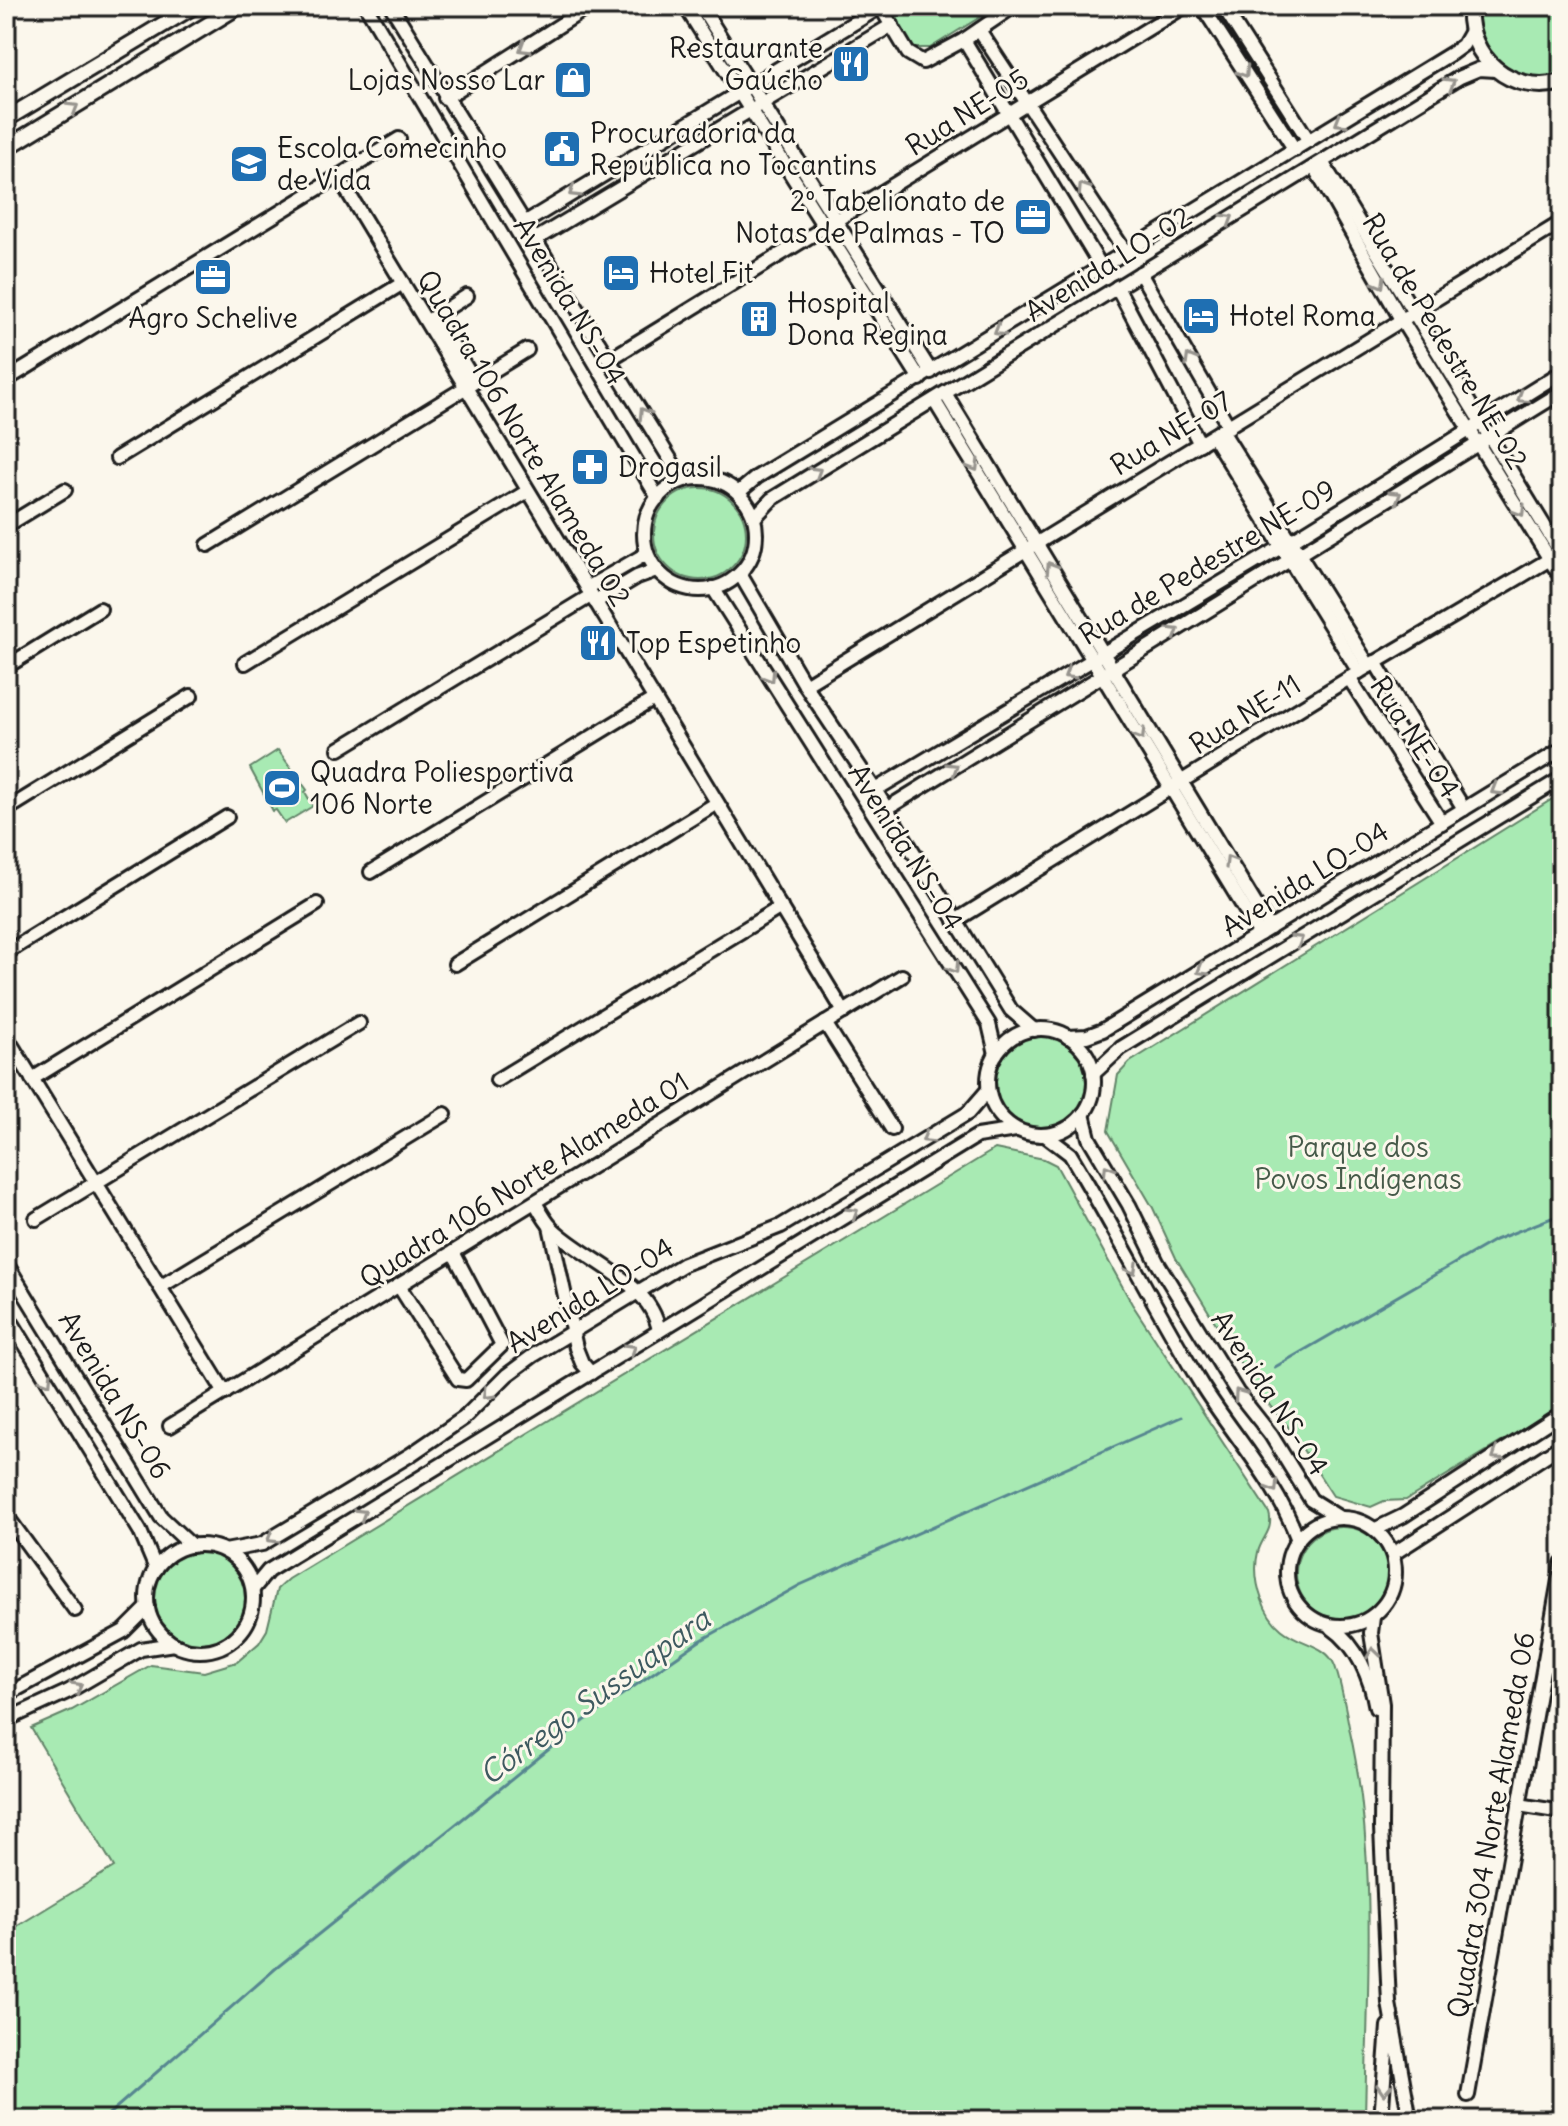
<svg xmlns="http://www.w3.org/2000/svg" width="1568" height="2126" viewBox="0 0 1568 2126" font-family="Delius,sans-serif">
  <rect width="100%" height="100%" fill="#fbf7ec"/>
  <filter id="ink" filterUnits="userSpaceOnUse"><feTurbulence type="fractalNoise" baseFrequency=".0125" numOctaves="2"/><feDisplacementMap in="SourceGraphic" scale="16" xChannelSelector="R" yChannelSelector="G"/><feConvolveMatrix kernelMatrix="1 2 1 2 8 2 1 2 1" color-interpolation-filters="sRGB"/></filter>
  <g filter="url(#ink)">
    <!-- green -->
    <g fill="#a8eab3" stroke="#628368" stroke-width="2">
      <polygon points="887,6 998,6 930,48 913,48"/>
      <path d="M1478,6H1562V74C1515,86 1476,54 1478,6Z"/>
      <circle cx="700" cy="534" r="46"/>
      <polygon points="278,750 307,790 305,792 313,806 285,823 276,810 273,811 250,768"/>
      <polygon points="1562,793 1562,1405 1406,1500 1384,1501 1371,1507 1333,1496 1287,1425 1258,1392 1237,1358 1176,1258 1153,1208 1108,1131 1118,1075 1130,1062"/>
      <circle cx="1041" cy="1082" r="46"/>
      <path d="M995,1149L1044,1159L1056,1165L1132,1304L1269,1513C1274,1530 1262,1537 1258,1552C1254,1568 1257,1586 1262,1600C1279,1650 1324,1636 1335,1666C1342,1687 1346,1710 1350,1732C1378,1859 1367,1991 1365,2120H6V1933L114,1867L31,1728L72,1710L151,1665L204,1672L237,1662L259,1643L267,1630L277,1589L288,1579Z"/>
      <circle cx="1342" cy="1573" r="46"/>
      <circle cx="200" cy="1598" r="46"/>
    </g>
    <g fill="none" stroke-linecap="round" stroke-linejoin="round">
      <!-- stream -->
      <g stroke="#578690" stroke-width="3">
        <polyline points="1275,1367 1495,1240 1562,1214"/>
        <polyline points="102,2120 275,1969 475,1809 584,1721 698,1642 800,1585 1181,1417"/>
      </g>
      <defs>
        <g id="minor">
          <polyline points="366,6 658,498"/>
          <polyline points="391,6 683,480"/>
          <polyline points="685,6 920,379"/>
          <polyline points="701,6 931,372"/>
          <polyline points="880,6 908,53 923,62 964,40 1014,6"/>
          <polyline points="1202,6 1295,150"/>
          <polyline points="1223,6 1309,141"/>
          <polyline points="979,30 1126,253"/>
          <polyline points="964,40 1102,268"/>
          <polyline points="445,98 590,6"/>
          <polyline points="1322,162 1562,555"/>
          <polyline points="1314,167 1402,321 1562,579"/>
          <polyline points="338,176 844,1012"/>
          <polyline points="526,222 880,7"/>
          <polyline points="536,239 892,25"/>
          <polyline points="1140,273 1229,427"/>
          <polyline points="1117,287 1200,444"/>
          <polyline points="435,316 470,374"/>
          <polyline points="429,320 467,296"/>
          <polyline points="610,359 1185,6"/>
          <polyline points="6,380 399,139"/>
          <polyline points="945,393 1270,928"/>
          <polyline points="934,400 1260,934"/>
          <polyline points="1222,431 1369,666"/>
          <polyline points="1213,436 1359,672"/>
          <polyline points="117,458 403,283"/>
          <circle cx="700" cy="534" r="56"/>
          <polyline points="739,492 757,477 1452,53 1463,45 1471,31"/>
          <polyline points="754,518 772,499 1460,77 1479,69 1496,70"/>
          <polyline points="6,526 65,490"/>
          <polyline points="208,545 527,350"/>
          <polyline points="740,574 805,685 875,790 1011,1010 1034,1030"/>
          <polyline points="587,588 646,554"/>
          <polyline points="713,588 989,1024 996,1054"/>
          <polyline points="595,602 637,577 656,570"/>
          <polyline points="1375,662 1464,809"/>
          <polyline points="245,663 528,491"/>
          <polyline points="6,667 100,609"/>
          <polyline points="1349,678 1442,823"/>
          <polyline points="805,685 1562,222"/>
          <polyline points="339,749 592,595"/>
          <polyline points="875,790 1291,541 1562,372"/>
          <polyline points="886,809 1562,392"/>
          <polyline points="6,810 191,696"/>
          <polyline points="371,872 654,699"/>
          <polyline points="955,921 1359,672 1562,552"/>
          <polyline points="6,953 227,817"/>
          <polyline points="455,964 717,803"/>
          <polyline points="825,1023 892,1129"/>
          <circle cx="1041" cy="1082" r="53"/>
          <polyline points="6,1036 225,1393"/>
          <polyline points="1068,1037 1087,1036 1103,1030 1562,749"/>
          <polyline points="1093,1074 1121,1048 1562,778"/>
          <polyline points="32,1079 317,904"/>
          <polyline points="497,1080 781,907"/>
          <polyline points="1083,1114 1089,1138 1129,1205 1157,1262 1237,1392 1271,1435 1311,1500 1340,1518"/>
          <path d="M1045,1135L1070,1154C1116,1230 1155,1308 1201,1384C1234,1437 1276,1480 1298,1540"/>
          <path d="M535,1202C540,1211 545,1221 552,1228C585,1261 651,1281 659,1331"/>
          <polyline points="36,1219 359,1023"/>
          <polyline points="550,1226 576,1348 582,1363 591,1373"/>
          <polyline points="6,1263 161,1517 192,1546"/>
          <polyline points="399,1286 458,1379 466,1380 502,1345 453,1252"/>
          <polyline points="160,1287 445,1114"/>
          <polyline points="6,1313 140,1531 156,1569"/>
          <polyline points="170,1426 902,976"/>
          <polyline points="6,1515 75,1610"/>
          <circle cx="1341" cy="1572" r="54"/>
          <polyline points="1376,1529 1403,1516 1562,1413"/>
          <circle cx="200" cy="1598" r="53"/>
          <polyline points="225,1551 262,1544 410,1455 464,1418 507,1375 534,1355 684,1264 781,1226 968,1113 988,1090"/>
          <polyline points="1393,1554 1562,1445"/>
          <polyline points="253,1589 268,1571 977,1136 1016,1130"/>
          <polyline points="1373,1617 1371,1633 1382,1704 1381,1828 1389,2003 1410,2120"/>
          <path d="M1332,1628C1357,1645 1371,1679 1376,1708"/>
          <polyline points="1544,1663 1562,1666"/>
          <polyline points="6,1695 124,1631 148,1607"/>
          <polyline points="6,1720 69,1691 141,1649 174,1644"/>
          <polyline points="1519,1805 1562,1812"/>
          <polyline points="1468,2095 1562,1563"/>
          <polyline points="1381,2120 1388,2026"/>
        </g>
        <g id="major">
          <path d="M1470,6C1466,58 1512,96 1562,82"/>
          <polyline points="6,119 194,6"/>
          <polyline points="6,148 239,6"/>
        </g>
      </defs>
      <!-- minor casing -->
      <use href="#minor" stroke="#1c1c1c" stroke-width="18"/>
      <!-- major casing -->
      <use href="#major" stroke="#1c1c1c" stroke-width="20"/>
      <!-- minor -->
      <use href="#minor" stroke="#fbf7ec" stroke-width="12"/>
      <!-- major -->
      <use href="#major" stroke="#fbf7ec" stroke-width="14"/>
    </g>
    <!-- one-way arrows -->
    <defs><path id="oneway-chevron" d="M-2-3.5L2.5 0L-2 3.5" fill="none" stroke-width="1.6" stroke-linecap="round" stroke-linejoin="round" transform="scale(2)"/></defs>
    <g stroke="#97948e">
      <use href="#oneway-chevron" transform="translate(524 48) rotate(148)"/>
      <use href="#oneway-chevron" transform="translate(1244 72) rotate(57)"/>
      <use href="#oneway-chevron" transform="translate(1450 83) rotate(-31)"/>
      <use href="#oneway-chevron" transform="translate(73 108) rotate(-31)"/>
      <use href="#oneway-chevron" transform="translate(1340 122) rotate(149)"/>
      <use href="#oneway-chevron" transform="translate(1083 188) rotate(-123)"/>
      <use href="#oneway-chevron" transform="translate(574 192) rotate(148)"/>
      <use href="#oneway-chevron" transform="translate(1228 219) rotate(-32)"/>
      <use href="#oneway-chevron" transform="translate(1380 283) rotate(60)"/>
      <use href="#oneway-chevron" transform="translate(999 331) rotate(149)"/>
      <use href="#oneway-chevron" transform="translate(1190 359) rotate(-120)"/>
      <use href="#oneway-chevron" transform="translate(1522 398) rotate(147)"/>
      <use href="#oneway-chevron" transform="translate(644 413) rotate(-122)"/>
      <use href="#oneway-chevron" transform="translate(974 466) rotate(59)"/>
      <use href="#oneway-chevron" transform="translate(816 472) rotate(-32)"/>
      <use href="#oneway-chevron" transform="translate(1396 496) rotate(-31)"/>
      <use href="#oneway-chevron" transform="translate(1520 511) rotate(59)"/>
      <use href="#oneway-chevron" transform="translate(1051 567) rotate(-122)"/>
      <use href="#oneway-chevron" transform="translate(1174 632) rotate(-32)"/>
      <use href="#oneway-chevron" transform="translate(1069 674) rotate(149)"/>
      <use href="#oneway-chevron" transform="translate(770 677) rotate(58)"/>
      <use href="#oneway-chevron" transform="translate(1140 735) rotate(59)"/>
      <use href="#oneway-chevron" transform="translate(953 768) rotate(-32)"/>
      <use href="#oneway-chevron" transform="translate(1496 790) rotate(149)"/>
      <use href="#oneway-chevron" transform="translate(1230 861) rotate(-121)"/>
      <use href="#oneway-chevron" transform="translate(1298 940) rotate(-31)"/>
      <use href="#oneway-chevron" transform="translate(954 968) rotate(58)"/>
      <use href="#oneway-chevron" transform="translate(1202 970) rotate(150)"/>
      <use href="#oneway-chevron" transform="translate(927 1138) rotate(149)"/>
      <use href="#oneway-chevron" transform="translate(1108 1170) rotate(-122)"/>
      <use href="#oneway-chevron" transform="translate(853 1213) rotate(-32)"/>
      <use href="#oneway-chevron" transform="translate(1132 1269) rotate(60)"/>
      <use href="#oneway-chevron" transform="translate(631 1349) rotate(-32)"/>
      <use href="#oneway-chevron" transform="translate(47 1380) rotate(58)"/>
      <use href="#oneway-chevron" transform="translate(488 1394) rotate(135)"/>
      <use href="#oneway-chevron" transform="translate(1239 1394) rotate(-125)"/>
      <use href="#oneway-chevron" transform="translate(1497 1455) rotate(147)"/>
      <use href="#oneway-chevron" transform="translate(1273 1487) rotate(58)"/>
      <use href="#oneway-chevron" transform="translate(361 1514) rotate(-31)"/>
      <use href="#oneway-chevron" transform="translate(272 1538) rotate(149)"/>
      <use href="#oneway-chevron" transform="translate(1373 1653) rotate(-98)"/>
      <use href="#oneway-chevron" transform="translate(77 1687) rotate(-29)"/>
      <use href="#oneway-chevron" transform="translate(1384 2090) rotate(93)"/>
    </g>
  </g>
  <!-- icons -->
  <defs>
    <symbol id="restaurant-square" viewBox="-11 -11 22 22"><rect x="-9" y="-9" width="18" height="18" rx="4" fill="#1f6fb2" stroke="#fbf7ec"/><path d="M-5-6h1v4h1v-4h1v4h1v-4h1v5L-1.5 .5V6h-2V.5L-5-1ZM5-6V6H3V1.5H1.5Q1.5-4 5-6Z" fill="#fff"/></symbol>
    <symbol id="shop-square" viewBox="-11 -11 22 22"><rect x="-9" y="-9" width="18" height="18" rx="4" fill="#1f6fb2" stroke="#fbf7ec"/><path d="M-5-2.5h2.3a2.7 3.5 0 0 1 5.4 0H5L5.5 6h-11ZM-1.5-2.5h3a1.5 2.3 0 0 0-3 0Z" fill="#fff"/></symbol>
    <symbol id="civic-square" viewBox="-11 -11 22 22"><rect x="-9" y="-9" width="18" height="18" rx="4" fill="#1f6fb2" stroke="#fbf7ec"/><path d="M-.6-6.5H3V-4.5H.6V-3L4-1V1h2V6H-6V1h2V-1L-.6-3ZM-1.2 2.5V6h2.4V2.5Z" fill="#fff"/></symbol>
    <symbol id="school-square" viewBox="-11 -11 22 22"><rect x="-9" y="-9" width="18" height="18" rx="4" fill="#1f6fb2" stroke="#fbf7ec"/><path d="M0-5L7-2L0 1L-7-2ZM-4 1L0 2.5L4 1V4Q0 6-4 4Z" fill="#fff"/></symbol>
    <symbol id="office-square" viewBox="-11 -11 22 22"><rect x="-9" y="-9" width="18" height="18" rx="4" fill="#1f6fb2" stroke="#fbf7ec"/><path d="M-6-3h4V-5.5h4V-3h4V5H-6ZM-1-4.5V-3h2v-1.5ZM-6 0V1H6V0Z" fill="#fff"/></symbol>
    <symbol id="hotel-square" viewBox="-11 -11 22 22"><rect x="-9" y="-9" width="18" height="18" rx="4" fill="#1f6fb2" stroke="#fbf7ec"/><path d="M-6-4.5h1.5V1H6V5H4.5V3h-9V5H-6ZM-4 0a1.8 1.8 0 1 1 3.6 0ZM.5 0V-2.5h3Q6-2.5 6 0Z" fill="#fff"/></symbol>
    <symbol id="building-square" viewBox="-11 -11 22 22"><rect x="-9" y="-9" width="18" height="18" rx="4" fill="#1f6fb2" stroke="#fbf7ec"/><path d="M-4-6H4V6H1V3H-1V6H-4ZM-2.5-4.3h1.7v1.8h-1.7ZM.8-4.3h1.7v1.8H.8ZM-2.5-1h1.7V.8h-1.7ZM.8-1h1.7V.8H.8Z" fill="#fff"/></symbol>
    <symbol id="pharmacy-square" viewBox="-11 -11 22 22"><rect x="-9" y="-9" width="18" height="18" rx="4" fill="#1f6fb2" stroke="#fbf7ec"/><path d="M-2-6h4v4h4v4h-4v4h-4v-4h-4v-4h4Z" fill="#fff"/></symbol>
    <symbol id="stadium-square" viewBox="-11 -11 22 22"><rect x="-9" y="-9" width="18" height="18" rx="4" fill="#1f6fb2" stroke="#fbf7ec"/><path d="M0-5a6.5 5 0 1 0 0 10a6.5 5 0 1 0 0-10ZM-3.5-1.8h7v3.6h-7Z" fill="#fff"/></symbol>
  </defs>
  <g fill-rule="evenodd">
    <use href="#restaurant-square" x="829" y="42" width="44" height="44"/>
    <use href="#shop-square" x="551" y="58" width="44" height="44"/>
    <use href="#civic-square" x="540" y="127" width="44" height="44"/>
    <use href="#school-square" x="227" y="142" width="44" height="44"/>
    <use href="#office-square" x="1011" y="195" width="44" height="44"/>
    <use href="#hotel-square" x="599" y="251" width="44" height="44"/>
    <use href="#office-square" x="191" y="255" width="44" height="44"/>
    <use href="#hotel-square" x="1179" y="294" width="44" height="44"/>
    <use href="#building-square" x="737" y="297" width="44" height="44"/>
    <use href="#pharmacy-square" x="568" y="445" width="44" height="44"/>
    <use href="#restaurant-square" x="576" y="621" width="44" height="44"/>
    <use href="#stadium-square" x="260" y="766" width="44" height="44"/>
  </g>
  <g text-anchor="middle" stroke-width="6" stroke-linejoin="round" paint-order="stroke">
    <!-- poi labels -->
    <g font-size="28" fill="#1c1c1c" stroke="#fbf7ec" text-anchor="start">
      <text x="823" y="58" text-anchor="end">Restaurante<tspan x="823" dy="32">Gaúcho</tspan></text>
      <text x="545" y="90" text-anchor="end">Lojas Nosso Lar</text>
      <text x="590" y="143">Procuradoria da<tspan x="590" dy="32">República no Tocantins</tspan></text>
      <text x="277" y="158">Escola Comecinho<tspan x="277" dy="32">de Vida</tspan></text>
      <text x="1005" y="211" text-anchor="end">2º Tabelionato de<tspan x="1005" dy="32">Notas de Palmas - TO</tspan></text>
      <text x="649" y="283">Hotel Fit</text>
      <text x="787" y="313">Hospital<tspan x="787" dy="32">Dona Regina</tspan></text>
      <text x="1229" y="326">Hotel Roma</text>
      <text x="213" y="328" text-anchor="middle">Agro Schelive</text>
      <text x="618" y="477">Drogasil</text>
      <text x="626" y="653">Top Espetinho</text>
      <text x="310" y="782">Quadra Poliesportiva<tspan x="310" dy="32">106 Norte</tspan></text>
    </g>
    <!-- street labels -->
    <g font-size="28" fill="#1c1c1c" stroke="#fbf7ec">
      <text transform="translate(967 112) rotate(-32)" y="10">Rua NE-05</text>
      <text transform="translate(1108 264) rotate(-32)" y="10">Avenida LO-02</text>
      <text transform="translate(570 301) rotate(59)" y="10">Avenida NS-04</text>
      <text transform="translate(1445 341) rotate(59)" y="10">Rua de Pedestre NE-02</text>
      <text transform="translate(1171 433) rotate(-31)" y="10">Rua NE-07</text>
      <text transform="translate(524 438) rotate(59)" y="10">Quadra 106 Norte Alameda 02</text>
      <text transform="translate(1207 562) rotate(-31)" y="10">Rua de Pedestre NE-09</text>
      <text transform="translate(1245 714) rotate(-32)" y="10">Rua NE-11</text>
      <text transform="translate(1415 737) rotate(57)" y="10">Rua NE-04</text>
      <text transform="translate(906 847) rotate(58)" y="10">Avenida NS-04</text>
      <text transform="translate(1305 879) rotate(-32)" y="10">Avenida LO-04</text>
      <text transform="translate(524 1180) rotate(-32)" y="10">Quadra 106 Norte Alameda 01</text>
      <text transform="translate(590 1295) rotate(-32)" y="10">Avenida LO-04</text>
      <text transform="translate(1270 1393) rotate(57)" y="10">Avenida NS-04</text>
      <text transform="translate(115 1395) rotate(59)" y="10">Avenida NS-06</text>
      <text transform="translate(1491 1825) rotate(-80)" y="10">Quadra 304 Norte Alameda 06</text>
    </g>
    <!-- park labels -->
    <g font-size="28" fill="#465a49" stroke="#fbf7ec">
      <text x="1358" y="1157">Parque dos<tspan x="1358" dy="32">Povos Indígenas</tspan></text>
    </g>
    <!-- water labels -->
    <g font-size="30" font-style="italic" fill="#3e5a60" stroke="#fbf7ec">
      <text transform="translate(595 1697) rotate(-36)" y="10">Córrego Sussuapara</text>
    </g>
  </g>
  <!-- margin -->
  <rect width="1568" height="2126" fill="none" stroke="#fbf7ec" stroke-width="32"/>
  <rect x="16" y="16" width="1536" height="2094" fill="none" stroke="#1c1c1c" stroke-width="3" filter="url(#ink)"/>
</svg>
